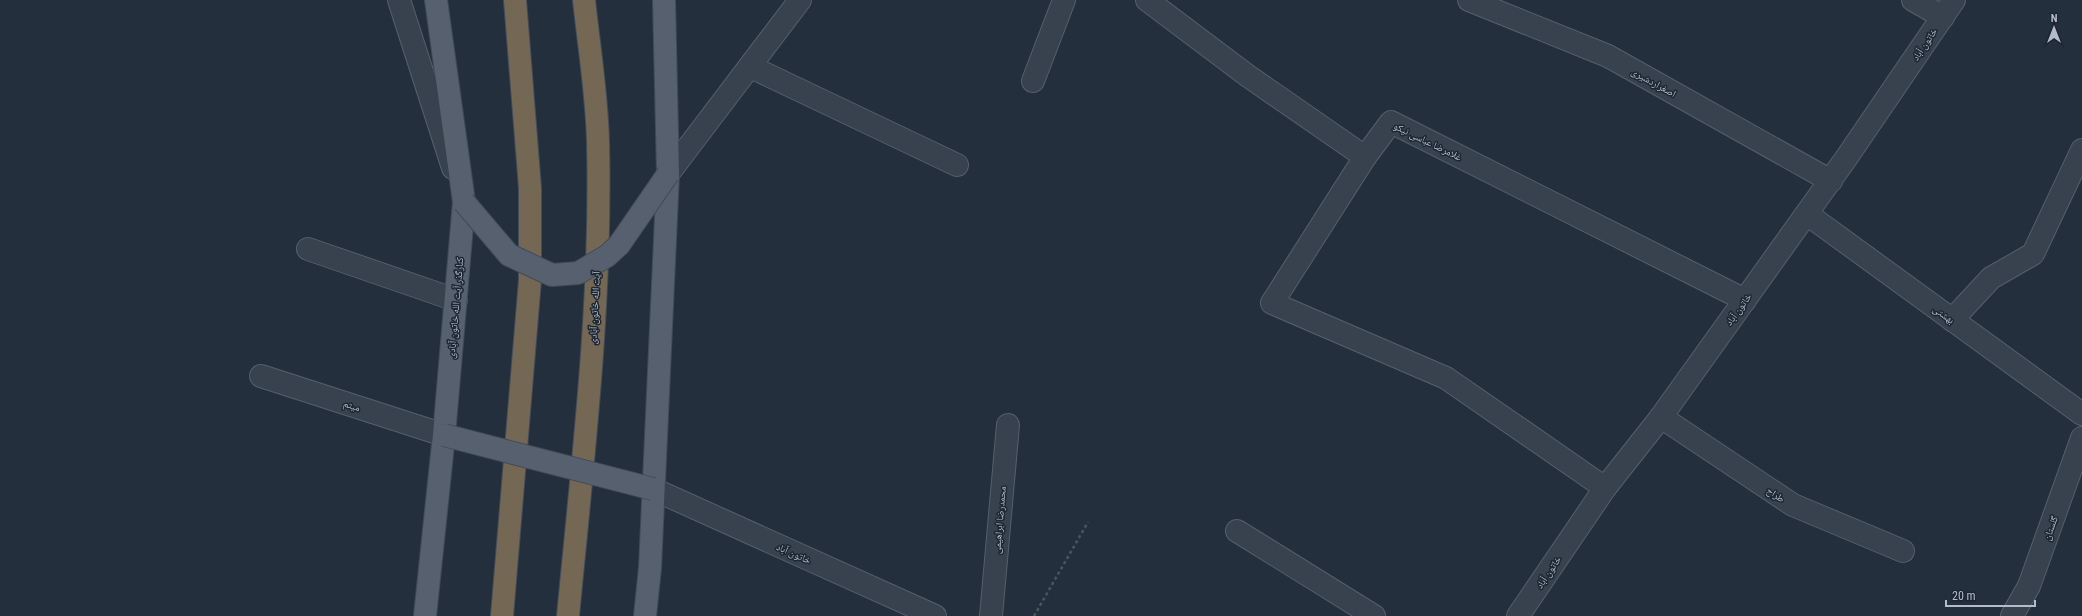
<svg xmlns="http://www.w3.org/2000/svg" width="2082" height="616" viewBox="0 0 2082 616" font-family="'Roboto Condensed','Noto Naskh Arabic',sans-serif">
  <rect width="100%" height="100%" fill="#242f3e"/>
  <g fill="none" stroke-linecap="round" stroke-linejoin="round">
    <defs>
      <g id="minor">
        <polyline points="399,0 453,168"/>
        <polyline points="1147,0 1248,76 1365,157 1391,122 1745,300"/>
        <polyline points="1469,0 1608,56 1831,181"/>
        <polyline points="1913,0 1943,17"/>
        <polyline points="751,67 957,165"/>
        <polyline points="1033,81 1064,0"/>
        <polyline points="1365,157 1272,303 1446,378 1605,488"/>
        <polyline points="668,174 800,0"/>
        <polyline points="1807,214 2082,414"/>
        <polyline points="308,249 456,300"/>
        <polyline points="1952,320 1991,278 2033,254 2082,150"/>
        <polyline points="261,376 444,435"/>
        <polyline points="1661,417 1793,505 1903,551"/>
        <polyline points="653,489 935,616"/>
        <polyline points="1237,531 1374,616"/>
        <polyline points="991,616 1008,425"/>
        <polyline points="1518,616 1605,488 1661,417 1847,157 1954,0"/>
        <polyline points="2012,616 2029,586 2082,438"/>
      </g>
      <g id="major">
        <polyline points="425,616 444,435 464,202 436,0"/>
        <polyline points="645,616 650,568 668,174 664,0"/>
      </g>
      <g id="highway">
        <polyline points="502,616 530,280 530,188 515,0"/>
        <path d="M568,616C583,459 602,300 598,142C597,95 589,47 584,0"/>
      </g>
    </defs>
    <!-- minor casing -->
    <use href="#minor" stroke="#565f6c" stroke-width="24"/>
    <!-- major casing -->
    <use href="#major" stroke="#414a57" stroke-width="24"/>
    <!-- highway casing -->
    <use href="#highway" stroke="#434c59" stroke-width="24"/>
    <!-- path -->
    <polyline stroke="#44595c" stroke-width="2.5" stroke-dasharray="3 3" stroke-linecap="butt" points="1034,616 1088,522"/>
    <!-- minor -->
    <use href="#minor" stroke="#38414e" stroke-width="22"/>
    <!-- major -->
    <use href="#major" stroke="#56606e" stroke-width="22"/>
    <!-- highway -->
    <use href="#highway" stroke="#746855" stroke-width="22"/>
    <defs>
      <g id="major-bridge">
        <polyline points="464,202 509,255 552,275 578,273 607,256 619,245 668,174"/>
        <polyline points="444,435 653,489"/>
      </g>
    </defs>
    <!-- major-bridge casing -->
    <use href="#major-bridge" stroke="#414a57" stroke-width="24" stroke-linecap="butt"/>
    <!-- major-bridge -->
    <use href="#major-bridge" stroke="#56606e" stroke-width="22"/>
  </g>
  <g text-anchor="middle" stroke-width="3" stroke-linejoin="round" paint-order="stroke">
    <!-- street labels -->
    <g font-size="10" fill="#b4bcc9" stroke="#1d2633">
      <text transform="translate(1924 44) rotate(-56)" y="4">خاتون آباد</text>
      <text transform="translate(1654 82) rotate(29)" y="4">اصغراردشیری</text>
      <text transform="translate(1428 141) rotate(26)" y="4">غلامرضا عباسی نیکو</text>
      <text transform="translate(455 308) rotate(-85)" y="4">کنارگذر آیت الله خاتون آبادی</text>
      <text transform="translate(594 308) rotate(-87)" y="4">آیت الله خاتون آبادی</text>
      <text transform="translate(1738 309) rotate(-54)" y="4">خاتون آباد</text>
      <text transform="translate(1944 314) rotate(36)" y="4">بهشتی</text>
      <text transform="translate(352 405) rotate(18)" y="4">میثم</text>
      <text transform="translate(1776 494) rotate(34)" y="4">طراح</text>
      <text transform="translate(999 520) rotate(-85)" y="4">محمدرضا ابراهیمی</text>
      <text transform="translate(2050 528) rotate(-70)" y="4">گلستان</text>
      <text transform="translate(794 553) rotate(24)" y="4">خاتون آباد</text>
      <text transform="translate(1548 572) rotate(-56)" y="4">خاتون آباد</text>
    </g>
  </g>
  <!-- north arrow -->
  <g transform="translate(2054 28)" stroke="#1d2633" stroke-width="3" paint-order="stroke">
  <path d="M0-3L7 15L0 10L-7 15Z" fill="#b4bcc9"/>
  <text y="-6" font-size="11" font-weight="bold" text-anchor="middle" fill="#b4bcc9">N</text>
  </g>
  <!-- scale -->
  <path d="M1946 600v6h89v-6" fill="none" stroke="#b4bcc9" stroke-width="2"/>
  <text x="1952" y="600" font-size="12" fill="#b4bcc9" stroke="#1d2633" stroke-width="3" paint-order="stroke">20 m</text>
</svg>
